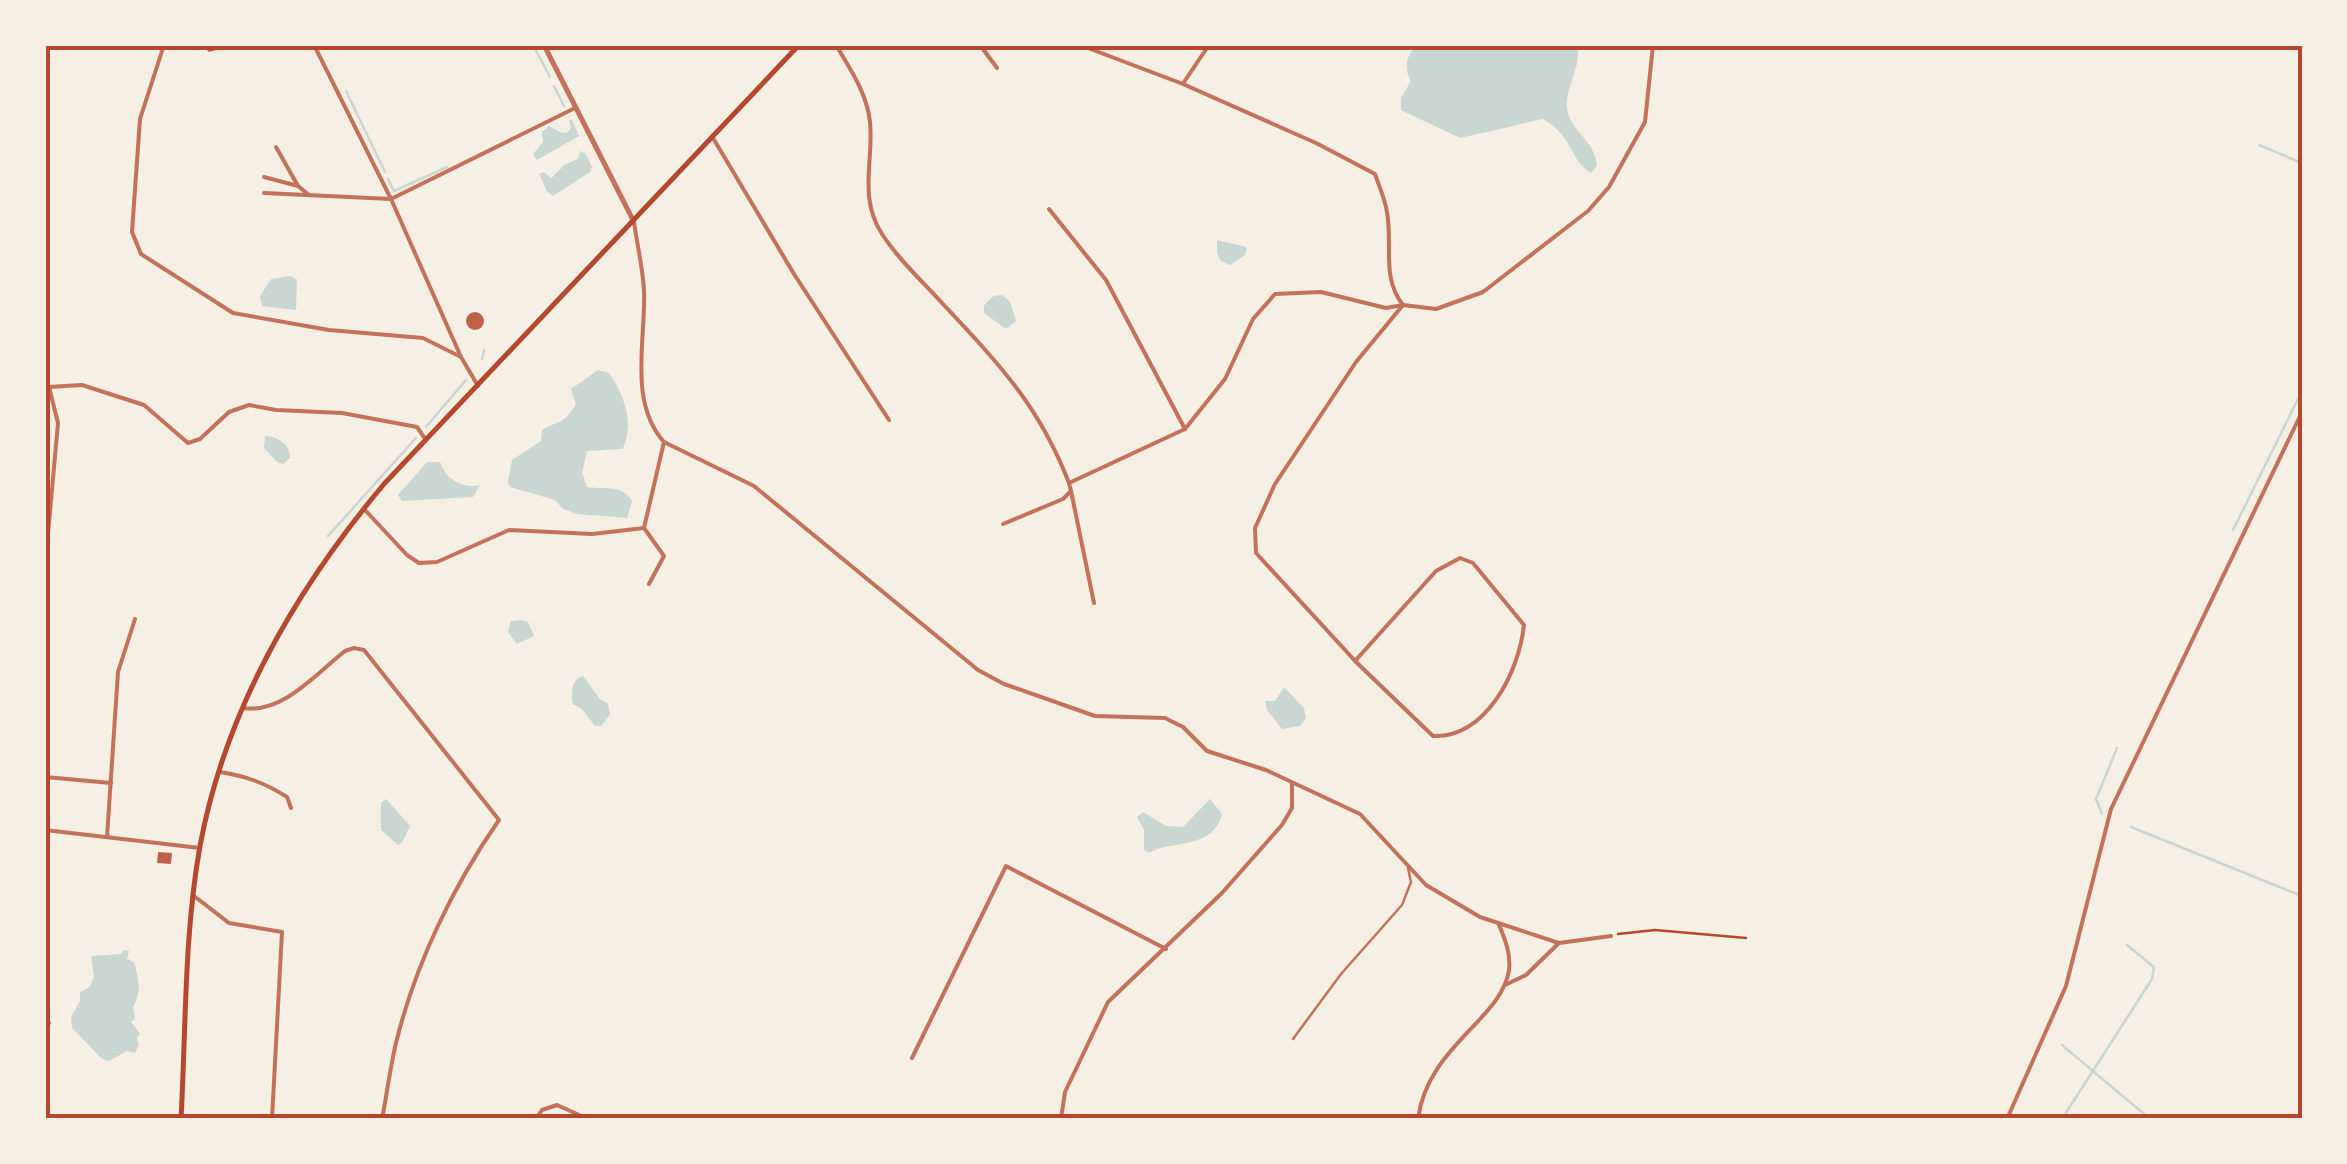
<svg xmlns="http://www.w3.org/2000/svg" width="2347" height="1164" viewBox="0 0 2347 1164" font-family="'Nunito Sans',sans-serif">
  <rect width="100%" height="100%" fill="#f6efe4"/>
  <!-- water -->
  <g fill="#c9d6d2">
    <path d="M1416,45H1578C1581,69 1564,90 1567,109C1570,130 1596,142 1597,166L1591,173C1568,158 1574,137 1543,119L1460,138L1401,110V98L1411,81C1403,67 1407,56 1416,45Z"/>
    <polygon points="569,120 572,120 579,136 537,160 533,154 543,142 542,132 549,126 562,133 568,132 571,127"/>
    <polygon points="580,151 585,153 592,167 590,172 553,196 547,191 539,174 544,172 551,178 564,165 578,159"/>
    <polygon points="1217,240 1247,247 1245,255 1230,265 1221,261 1217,253"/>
    <polygon points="291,276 297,280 296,310 262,306 260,296 271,279"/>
    <polygon points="1002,295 1010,302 1016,321 1006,329 984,313 984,305 993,296"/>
    <path d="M598,370L609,373C625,396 634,422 623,449L587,451L582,473L587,487C604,490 621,483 632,501L627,518L577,514L563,509L555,500L510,487L508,481L512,460L541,441L542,430C560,420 564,424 576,404L571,389Z"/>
    <path d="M265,436C277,436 291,445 290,458L283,464L277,462L264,448Z"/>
    <path d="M427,462H440C445,479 463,489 480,485L473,497L402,501L398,495Z"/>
    <polygon points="522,620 528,622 534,636 517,644 508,632 511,621"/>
    <path d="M583,676L600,699L608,704L610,715L601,726H595L582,709L573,704C571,693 571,680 583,676Z"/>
    <polygon points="1284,687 1304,708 1306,718 1300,726 1282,729 1267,710 1265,701 1275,701"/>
    <polygon points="386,799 410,826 402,843 398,845 381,830 381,803"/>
    <path d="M1210,799L1222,814C1213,851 1166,840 1150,853L1144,850V830L1137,817L1143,812L1166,826L1183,827Z"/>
    <path d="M124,950L129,951L127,959L134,962C139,979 142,992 133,1007L135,1019L131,1022L140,1034L137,1038L139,1045L135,1053L127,1051L109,1061L102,1059L72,1028L71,1017L80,1001V992L90,987L94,976L91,956L121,954Z"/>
  </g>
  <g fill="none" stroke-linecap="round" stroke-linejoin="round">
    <!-- stream -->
    <g stroke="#c9d6d2" stroke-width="2.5">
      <polyline points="533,45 550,77"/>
      <polyline points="554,86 564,106"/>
      <polyline points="346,91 385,172"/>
      <polyline points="2259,145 2302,163"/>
      <polyline points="388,179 394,191 447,167"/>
      <polyline points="482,359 484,350"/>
      <polyline points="426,427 466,380"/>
      <polyline points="2233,530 2302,391"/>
      <polyline points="328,536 416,438"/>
      <polyline points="2102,814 2096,799 2117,748"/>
      <polyline points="2131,827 2302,896"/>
      <polyline points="2062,1045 2150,1119"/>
      <polyline points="2062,1119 2152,979 2154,967 2127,945"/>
    </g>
  </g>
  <!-- building -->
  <g fill="#bf614a">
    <polygon points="201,45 231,45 231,46 209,52"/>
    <circle cx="475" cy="321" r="9"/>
    <polygon points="158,852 172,853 171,864 157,863"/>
  </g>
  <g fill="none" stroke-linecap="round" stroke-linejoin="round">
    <!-- path -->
    <polyline stroke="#b5482f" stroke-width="2.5" points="1618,934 1655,930 1746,938"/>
    <!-- service -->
    <polyline stroke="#c5725c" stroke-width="2.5" points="1293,1039 1341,974 1402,905 1411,882 1408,868"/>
    <!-- minor -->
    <g stroke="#c5725c" stroke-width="4">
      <polyline points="164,45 140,119 132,232 141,254 233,313 329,330 423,338 461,357"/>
      <polyline points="314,45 391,199 461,357 478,386"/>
      <path d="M836,45C850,69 867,93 870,122C874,160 858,197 882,234C898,259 922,281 942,303C998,363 1039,405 1069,483"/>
      <polyline points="980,45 997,68"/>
      <path d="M1080,45L1183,84L1316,143L1375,174C1379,186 1385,199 1387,212C1393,245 1381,277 1403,305"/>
      <polyline points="1184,82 1209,45"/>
      <polyline points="713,138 794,274 889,420"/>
      <polyline points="276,147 298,186"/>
      <polyline points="264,177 298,186 309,195"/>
      <polyline points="264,193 391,199 575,108"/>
      <polyline points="1049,209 1106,280 1185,429"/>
      <path d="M634,222C637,245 643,268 644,291C646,339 628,402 664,442L754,486L978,670L1004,684L1095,716L1165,718L1183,727L1207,751L1266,770L1360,814L1426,885L1480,917L1559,943L1611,936"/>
      <polyline points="1071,491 1094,603"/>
      <polyline points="364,509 407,555 419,563 437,562 509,530 592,534 644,528"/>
      <polyline points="1003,524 1063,499 1071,491 1069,483 1185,429 1225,379 1253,319 1275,294 1321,292 1386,308 1403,305 1436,309 1483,292 1588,211 1609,187 1645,122 1653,45"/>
      <polyline points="45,567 58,423 49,387 82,385 144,405 188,443 200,439 229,412 249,405 276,410 342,413 417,427 426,440"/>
      <polyline points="649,584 664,556 644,528 664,442"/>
      <path d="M1355,661L1436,571L1460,558L1473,563L1524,625C1519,672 1486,738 1433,736L1355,661L1346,651L1256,553L1255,528L1275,484L1356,362L1403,305"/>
      <path d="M244,708C282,714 316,674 345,651L354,648L364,650L499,820C453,886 415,965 396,1043C390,1068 387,1094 382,1119"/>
      <path d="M220,772C246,776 265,783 287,797L291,808"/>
      <polyline points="45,777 111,783"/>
      <polyline points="45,830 200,848"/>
      <polyline points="107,837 118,672 135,619"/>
      <polyline points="194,896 229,923 282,932 272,1119"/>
      <polyline points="1505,985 1526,975 1559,943"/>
      <polyline points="45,1023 49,1023"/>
      <polyline points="912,1058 1006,866 1166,949"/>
      <polyline points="536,1119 542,1110 557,1105 588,1119"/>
      <polyline points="1061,1119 1065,1092 1108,1002 1222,893 1282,825 1292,808 1292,783"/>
      <path d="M1418,1119C1427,1047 1502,1019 1509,970C1511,954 1505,939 1499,925"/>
      <polyline points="2007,1119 2066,986 2111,809 2302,412"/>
    </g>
    <!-- tertiary -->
    <polyline stroke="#c5725c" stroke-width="5" points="544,45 633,220"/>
    <!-- secondary -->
    <path stroke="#b5482f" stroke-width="5" d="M181,1119C186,1029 184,935 200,846C225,711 297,588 384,484L799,45"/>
  </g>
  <!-- border -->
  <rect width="2347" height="1164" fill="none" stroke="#f6efe4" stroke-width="95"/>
  <rect x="48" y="48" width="2252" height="1068" fill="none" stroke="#b5482f" stroke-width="4"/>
</svg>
